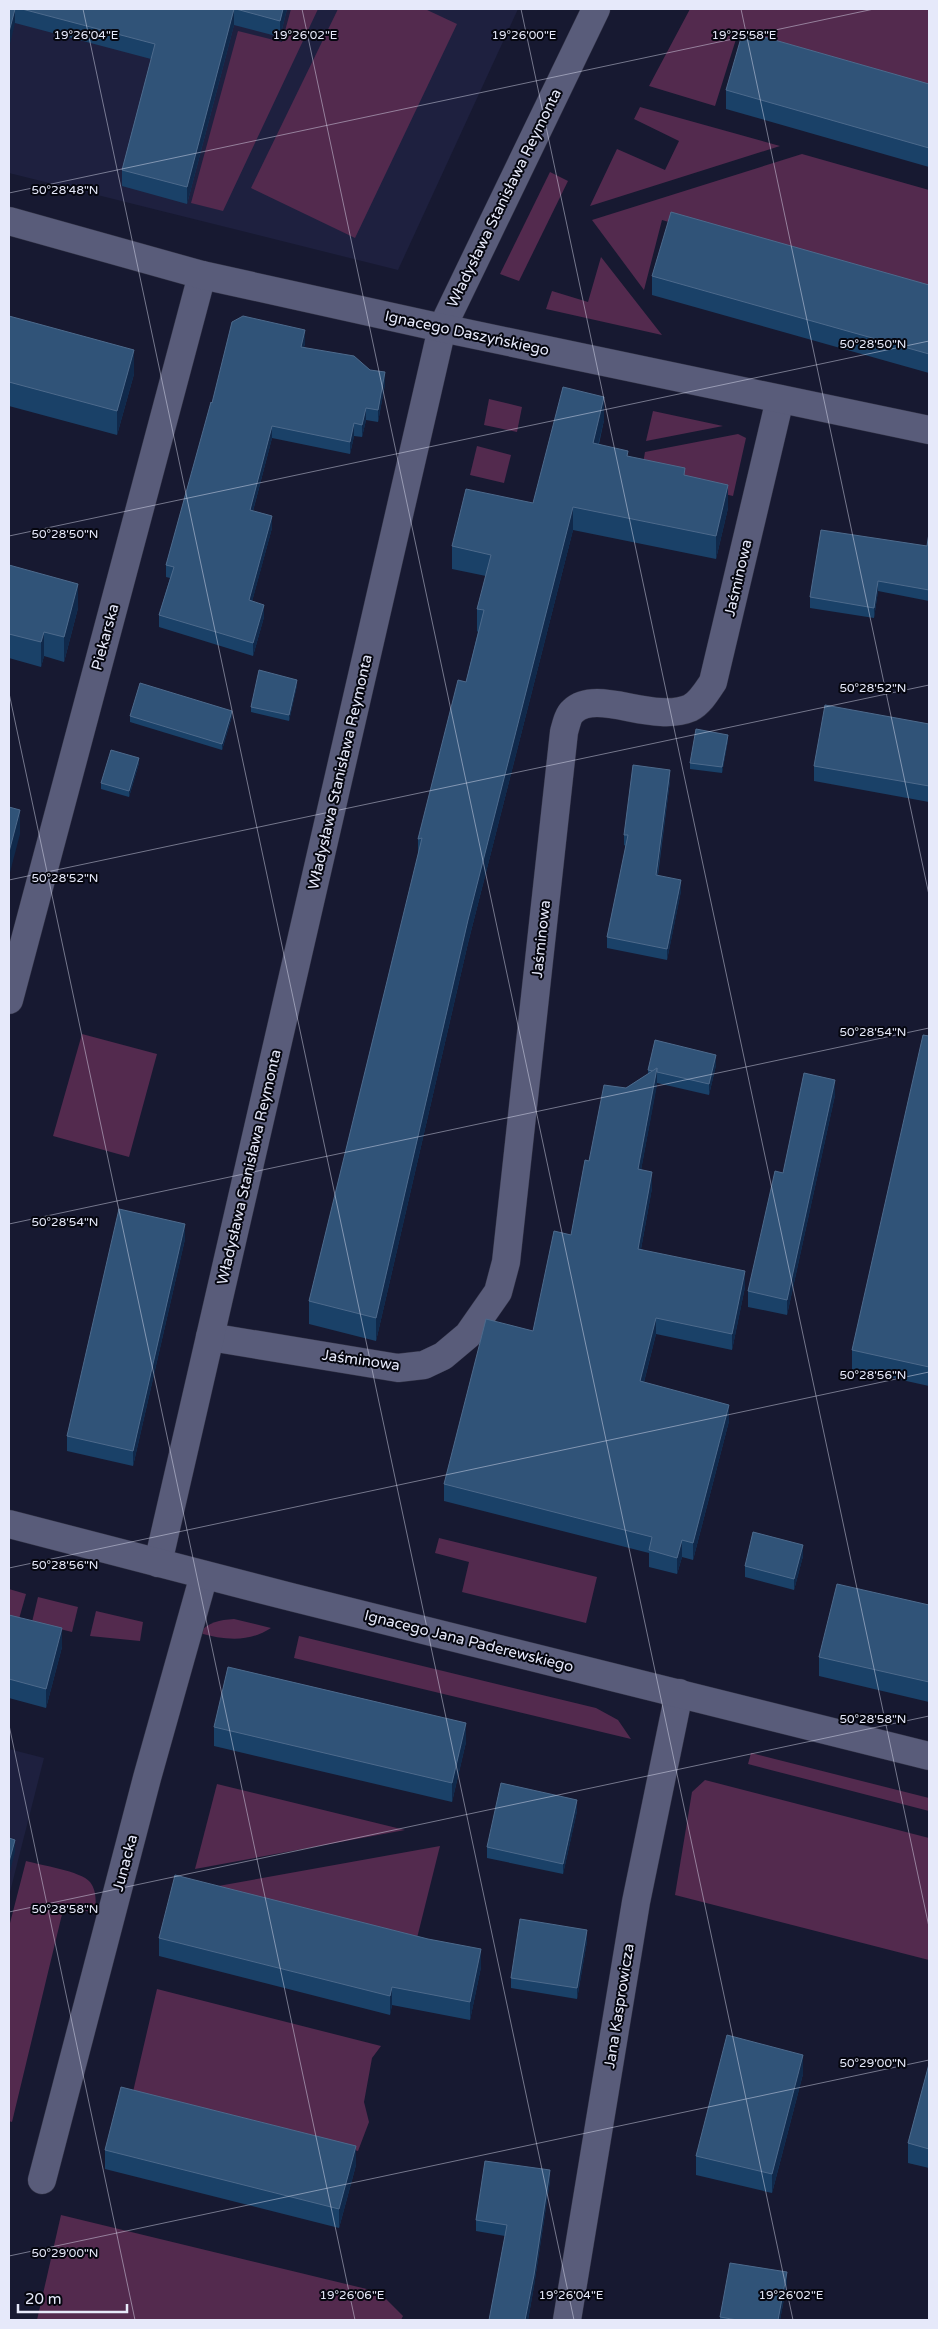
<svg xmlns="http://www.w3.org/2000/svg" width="938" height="2329" viewBox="0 0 938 2329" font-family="'Varela Round',sans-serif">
  <rect width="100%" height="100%" fill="#171931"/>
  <!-- built -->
  <g fill="#1e203f">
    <polygon points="9,9 518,9 398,270 9,173"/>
    <polygon points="9,1749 44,1758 9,1896"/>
  </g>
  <!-- green -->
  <g fill="#532a4e">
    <polygon points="291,9 318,9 223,211 191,203 238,31 282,42"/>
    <polygon points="338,9 425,9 457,24 355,238 251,188"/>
    <polygon points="690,9 929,9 929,90 737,36 715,106 649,86"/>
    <polygon points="640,107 780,146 590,206 617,149 665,170 679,141 634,119"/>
    <polygon points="802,154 929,190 929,297 662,220 644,290 592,220"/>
    <polygon points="550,172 568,181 519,281 500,274"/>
    <polygon points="601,257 662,335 546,309 552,291 588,302"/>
    <polygon points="489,399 522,407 517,432 484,425"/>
    <polygon points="653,411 723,426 646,441"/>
    <polygon points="738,434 746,438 733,496 641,475 645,452"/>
    <polygon points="477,446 511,455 504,483 470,475"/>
    <polygon points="82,1034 157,1054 129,1157 53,1136"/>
    <polygon points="439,1538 597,1577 586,1623 462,1592 469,1562 435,1553"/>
    <polygon points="9,1589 26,1594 19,1619 9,1616"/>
    <polygon points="38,1597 78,1607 72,1632 32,1622"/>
    <polygon points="96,1611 143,1622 140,1641 90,1636"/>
    <path d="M234,1619L271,1628C248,1643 225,1640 199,1633C209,1622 219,1620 234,1619Z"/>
    <polygon points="299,1636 596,1708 618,1720 631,1739 294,1658"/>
    <polygon points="751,1753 929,1798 929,1811 748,1764"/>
    <polygon points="705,1780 929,1838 929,1960 675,1895 692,1792"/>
    <polygon points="217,1784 405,1830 195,1869"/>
    <polygon points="440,1846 416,1942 196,1890"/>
    <path d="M26,1861C40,1865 81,1871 90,1882C97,1891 96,1903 95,1913L64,1906L12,2122L9,2121V1927Z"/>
    <polygon points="157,1989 381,2046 372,2058 364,2102 369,2122 358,2151 132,2096"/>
    <polygon points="61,2215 379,2292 403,2316 401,2320 37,2320"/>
  </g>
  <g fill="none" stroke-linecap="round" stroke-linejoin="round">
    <defs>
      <g id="minor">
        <polyline points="9,1000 202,275"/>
        <path d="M210,1337L398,1368L424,1365L443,1356L468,1335L498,1292L506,1262L564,732C566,725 568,715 573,711C597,688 653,724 690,708C700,703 707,691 713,682L780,399"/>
        <polyline points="158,1563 442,328 596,9"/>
        <polyline points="42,2180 147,1778 204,1575"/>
        <polyline points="567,2320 636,1902 679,1693"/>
      </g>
      <polyline id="tertiary" points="9,221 202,275 442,328 929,430"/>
      <polyline id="secondary" points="9,1524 291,1597 929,1756"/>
    </defs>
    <!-- minor casing -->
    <use href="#minor" stroke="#313245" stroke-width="29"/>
    <!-- tertiary casing -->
    <use href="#tertiary" stroke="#313245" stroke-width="29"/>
    <!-- secondary casing -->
    <use href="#secondary" stroke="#313245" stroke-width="29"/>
    <!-- minor -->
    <use href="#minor" stroke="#595c7a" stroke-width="28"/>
    <!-- tertiary -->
    <use href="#tertiary" stroke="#595c7a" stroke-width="28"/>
    <!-- secondary -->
    <use href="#secondary" stroke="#595c7a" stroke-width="28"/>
  </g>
  <!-- wall -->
  <g fill="#1a4168">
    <polygon points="9,9 287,9 280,37 234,25 187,204 122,186 122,170 151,59 15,23"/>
    <polygon points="929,84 929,167 726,109 726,90"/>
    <polygon points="652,276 929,285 929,373 652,295"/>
    <polygon points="9,316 134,374 117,435 9,406"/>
    <polygon points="305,343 304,347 385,384 378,422 366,420 362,437 354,436 350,454 272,438 253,511 272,528 252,601 264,617 253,656 159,627 159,615 170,578 166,577 166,565 212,403"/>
    <polygon points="604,420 599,444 628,456 685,476 728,508 716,559 573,530 468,943 376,1341 309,1324 309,1301 418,857 418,839 466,682 478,632 477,631 477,609 486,576 452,569 452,546 533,503"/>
    <polygon points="929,533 929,601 878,591 874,618 810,608 810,597 927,546"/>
    <polygon points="9,565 78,608 64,662 44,656 41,667 9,658"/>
    <polygon points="297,685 289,721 251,712 251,707"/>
    <polygon points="130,716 232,716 222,750 130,722"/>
    <polygon points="929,724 929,802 814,781 814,766"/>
    <polygon points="728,740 722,773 690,769 690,763"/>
    <polygon points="139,763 129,797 101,789 101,783"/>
    <polygon points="670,781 658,875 681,891 667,960 607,948 607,937 626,846 624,845 624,835"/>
    <polygon points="929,1036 929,1386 852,1369 852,1350"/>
    <polygon points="716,1065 709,1095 657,1083 641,1170 652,1188 641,1249 745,1287 732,1350 656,1334 644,1382 729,1421 693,1560 682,1557 677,1574 649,1567 649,1553 444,1501 444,1484 533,1331 571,1235 589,1161 626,1088 648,1074 648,1070"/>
    <polygon points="835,1095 787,1315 748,1307 748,1291 783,1173"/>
    <polygon points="185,1239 133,1466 67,1451 67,1436"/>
    <polygon points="803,1556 794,1590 745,1577 745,1566"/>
    <polygon points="929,1605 929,1702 819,1676 819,1657"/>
    <polygon points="9,1615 62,1647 46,1708 9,1698"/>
    <polygon points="214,1727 466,1742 452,1802 214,1746"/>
    <polygon points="577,1811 563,1874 487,1858 487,1847"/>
    <polygon points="159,1938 481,1967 470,2020 392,2005 390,2015 159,1956"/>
    <polygon points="587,1941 577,1999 511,1988 511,1978"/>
    <polygon points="929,2064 929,2168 908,2163 908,2143"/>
    <polygon points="803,2074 772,2193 696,2175 696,2156"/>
    <polygon points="105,2150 356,2165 339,2228 105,2169"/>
    <polygon points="550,2181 534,2286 528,2320 489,2320 505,2236 476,2231 476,2220"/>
    <polygon points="787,2283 780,2320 720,2320 720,2317"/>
  </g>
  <!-- shaded-wall -->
  <g fill="#10294b">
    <polygon points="15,9 15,23 9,48 9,32"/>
    <polygon points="234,9 234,25 187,204 187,187"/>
    <polygon points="283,9 287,9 280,37 280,21"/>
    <polygon points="305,330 305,343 301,359 301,347"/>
    <polygon points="134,350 134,374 117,435 117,411"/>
    <polygon points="385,372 385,384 378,422 378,410"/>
    <polygon points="604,397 604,420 593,466 593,443"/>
    <polygon points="366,408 366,420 362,437 362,425"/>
    <polygon points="354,423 354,436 350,454 350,442"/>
    <polygon points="272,426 272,438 250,522 250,510"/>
    <polygon points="728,485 728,508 716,559 716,536"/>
    <polygon points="573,507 573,530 468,943 376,1341 376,1318 468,920"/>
    <polygon points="272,516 272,528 249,613 249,600"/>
    <polygon points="878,581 878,591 874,618 874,608"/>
    <polygon points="78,584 78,608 64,662 64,637"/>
    <polygon points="264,605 264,617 253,656 253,643"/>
    <polygon points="44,632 44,656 41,667 41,642"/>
    <polygon points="297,680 297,685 289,721 289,715"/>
    <polygon points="232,711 232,716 222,750 222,744"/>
    <polygon points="728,735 728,740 722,773 722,767"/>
    <polygon points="139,758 139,763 129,797 129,791"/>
    <polygon points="670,770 670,781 656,885 656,875"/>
    <polygon points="20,810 20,834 9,876 9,852"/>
    <polygon points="681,880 681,891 667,960 667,949"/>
    <polygon points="716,1055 716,1065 709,1095 709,1084"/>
    <polygon points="657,1068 657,1085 638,1186 638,1169"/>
    <polygon points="835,1080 835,1095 787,1315 787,1300"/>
    <polygon points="652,1172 652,1188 638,1265 638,1249"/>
    <polygon points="185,1224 185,1239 133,1466 133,1451"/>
    <polygon points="745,1271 745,1287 732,1350 732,1334"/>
    <polygon points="656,1318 656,1334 640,1398 640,1381"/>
    <polygon points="729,1405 729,1421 693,1560 693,1543"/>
    <polygon points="682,1540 682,1557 677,1574 677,1558"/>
    <polygon points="803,1545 803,1556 794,1590 794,1579"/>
    <polygon points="62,1628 62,1647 46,1708 46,1689"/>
    <polygon points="466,1723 466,1742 452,1802 452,1783"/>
    <polygon points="577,1800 577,1811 563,1874 563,1864"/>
    <polygon points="15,1840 15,1852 9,1875 9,1862"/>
    <polygon points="587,1930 587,1941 577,1999 577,1988"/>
    <polygon points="481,1949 481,1967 470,2020 470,2002"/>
    <polygon points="392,1987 392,2005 390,2015 390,1996"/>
    <polygon points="803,2055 803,2074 772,2193 772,2174"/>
    <polygon points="356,2146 356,2165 339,2228 339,2209"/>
    <polygon points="550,2170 550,2181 534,2286 528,2320 525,2320"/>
    <polygon points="787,2272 787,2283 780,2320 778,2320"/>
  </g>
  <!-- building -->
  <g fill="#305378" stroke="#4d6a8c">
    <polygon points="9,9 15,9 9,32"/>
    <polygon points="22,9 234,9 187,187 122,170 155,44"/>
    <polygon points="236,9 283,9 280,21"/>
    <polygon points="743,31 929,84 929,148 726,90"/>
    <polygon points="671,212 929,285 929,354 652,276"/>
    <polygon points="9,316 134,350 117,411 9,382"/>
    <polygon points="243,316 305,330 301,347 354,356 370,370 385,372 378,410 366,408 362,425 354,423 350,442 272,426 250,510 272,516 249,600 264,605 253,643 159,615 174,567 166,565 211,402 212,403 232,322"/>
    <polygon points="563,387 604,397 593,443 628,451 627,456 685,468 684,475 728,485 716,536 573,507 468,920 376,1318 309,1301 422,838 418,839 458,680 466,682 484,610 477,609 491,555 452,546 466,489 533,503"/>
    <polygon points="821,530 927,546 929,533 929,590 878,581 874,608 810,597"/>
    <polygon points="9,565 78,584 64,637 44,632 41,642 9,634"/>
    <polygon points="259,670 297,680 289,715 251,707"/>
    <polygon points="140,683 232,711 222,744 130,716"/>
    <polygon points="825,705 929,724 929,786 814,766"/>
    <polygon points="696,729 728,735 722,767 690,763"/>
    <polygon points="111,750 139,758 129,791 101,783"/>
    <polygon points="633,765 670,770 656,875 681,880 667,949 607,937 628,835 624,835"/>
    <polygon points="9,807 20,810 9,852"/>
    <polygon points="923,1035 929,1036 929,1367 852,1350"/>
    <polygon points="655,1040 716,1055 709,1084 657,1072 657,1068 653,1071 648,1070"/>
    <polygon points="657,1068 638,1169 652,1172 638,1249 745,1271 732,1334 656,1318 640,1381 729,1405 693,1543 682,1540 677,1558 649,1550 652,1537 444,1484 486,1319 533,1331 554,1231 571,1235 585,1160 589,1161 604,1085 626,1088"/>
    <polygon points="804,1073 835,1080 787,1300 748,1291 775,1171 783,1173"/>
    <polygon points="119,1209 185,1224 133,1451 67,1436"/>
    <polygon points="753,1532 803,1545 794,1579 745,1566"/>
    <polygon points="837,1584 929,1605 929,1682 819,1657"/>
    <polygon points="9,1615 62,1628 46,1689 9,1679"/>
    <polygon points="228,1667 466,1723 452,1783 214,1727"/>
    <polygon points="501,1783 577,1800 563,1864 487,1847"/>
    <polygon points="9,1838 15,1840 9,1862"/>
    <polygon points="175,1875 428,1939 481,1949 470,2002 392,1987 390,1996 159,1938"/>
    <polygon points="520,1919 587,1930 577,1988 511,1978"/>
    <polygon points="727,2035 803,2055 772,2174 696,2156"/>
    <polygon points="929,2064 929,2149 908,2143"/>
    <polygon points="121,2087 356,2146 339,2209 105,2150"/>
    <polygon points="485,2161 550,2170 534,2275 525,2320 489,2320 507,2225 476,2220"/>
    <polygon points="730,2263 787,2272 778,2320 737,2320 720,2317"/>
  </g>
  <!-- ticks -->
  <path fill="none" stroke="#e6e9fa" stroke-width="1" stroke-opacity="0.45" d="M83,9L574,2320M302,9L793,2320M521,9L929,1927M741,9L929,895M9,193L874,9M9,536L929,341M9,693L355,2320M9,880L929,685M9,1224L929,1028M9,1568L929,1372M9,1725L135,2320M9,1912L929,1716M9,2256L929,2060"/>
  <g text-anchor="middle" stroke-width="4" stroke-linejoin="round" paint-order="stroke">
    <!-- street labels -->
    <g font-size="15" fill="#e6e9fa" stroke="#05060f">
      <text transform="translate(504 198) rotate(-64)" y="5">Władysława Stanisława Reymonta</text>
      <text transform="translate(467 333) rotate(12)" y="5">Ignacego Daszyńskiego</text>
      <text transform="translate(738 578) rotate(-77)" y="5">Jaśminowa</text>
      <text transform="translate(105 637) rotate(-75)" y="5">Piekarska</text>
      <text transform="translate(340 772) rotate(-77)" y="5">Władysława Stanisława Reymonta</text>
      <text transform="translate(541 939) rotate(-84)" y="5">Jaśminowa</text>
      <text transform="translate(249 1167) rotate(-77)" y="5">Władysława Stanisława Reymonta</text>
      <text transform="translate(361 1360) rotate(8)" y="5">Jaśminowa</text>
      <text transform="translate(469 1641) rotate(14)" y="5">Ignacego Jana Paderewskiego</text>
      <text transform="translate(125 1863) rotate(-75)" y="5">Junacka</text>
      <text transform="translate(619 2006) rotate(-81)" y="5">Jana Kasprowicza</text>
    </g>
  </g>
  <g font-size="12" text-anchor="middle" fill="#e6e9fa" stroke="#05060f" stroke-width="4" stroke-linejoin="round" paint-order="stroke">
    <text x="86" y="39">19°26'04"E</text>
    <text x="305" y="39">19°26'02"E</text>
    <text x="524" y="39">19°26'00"E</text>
    <text x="744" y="39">19°25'58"E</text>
    <text x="65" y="194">50°28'48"N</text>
    <text x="873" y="348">50°28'50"N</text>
    <text x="65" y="538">50°28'50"N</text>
    <text x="873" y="692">50°28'52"N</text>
    <text x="65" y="882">50°28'52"N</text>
    <text x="873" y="1036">50°28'54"N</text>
    <text x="65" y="1226">50°28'54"N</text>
    <text x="873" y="1379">50°28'56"N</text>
    <text x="65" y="1569">50°28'56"N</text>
    <text x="873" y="1723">50°28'58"N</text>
    <text x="65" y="1913">50°28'58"N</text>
    <text x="873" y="2067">50°29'00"N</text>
    <text x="65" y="2257">50°29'00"N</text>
    <text x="352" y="2299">19°26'06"E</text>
    <text x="571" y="2299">19°26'04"E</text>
    <text x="791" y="2299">19°26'02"E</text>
  </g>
  <!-- border -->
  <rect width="938" height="2329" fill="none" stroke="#e6e9fa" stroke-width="20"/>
  <!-- scale -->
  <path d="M18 2304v8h109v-8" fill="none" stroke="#e6e9fa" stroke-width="2.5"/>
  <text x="25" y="2304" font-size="15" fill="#e6e9fa" stroke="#05060f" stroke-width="4" paint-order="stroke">20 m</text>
</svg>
